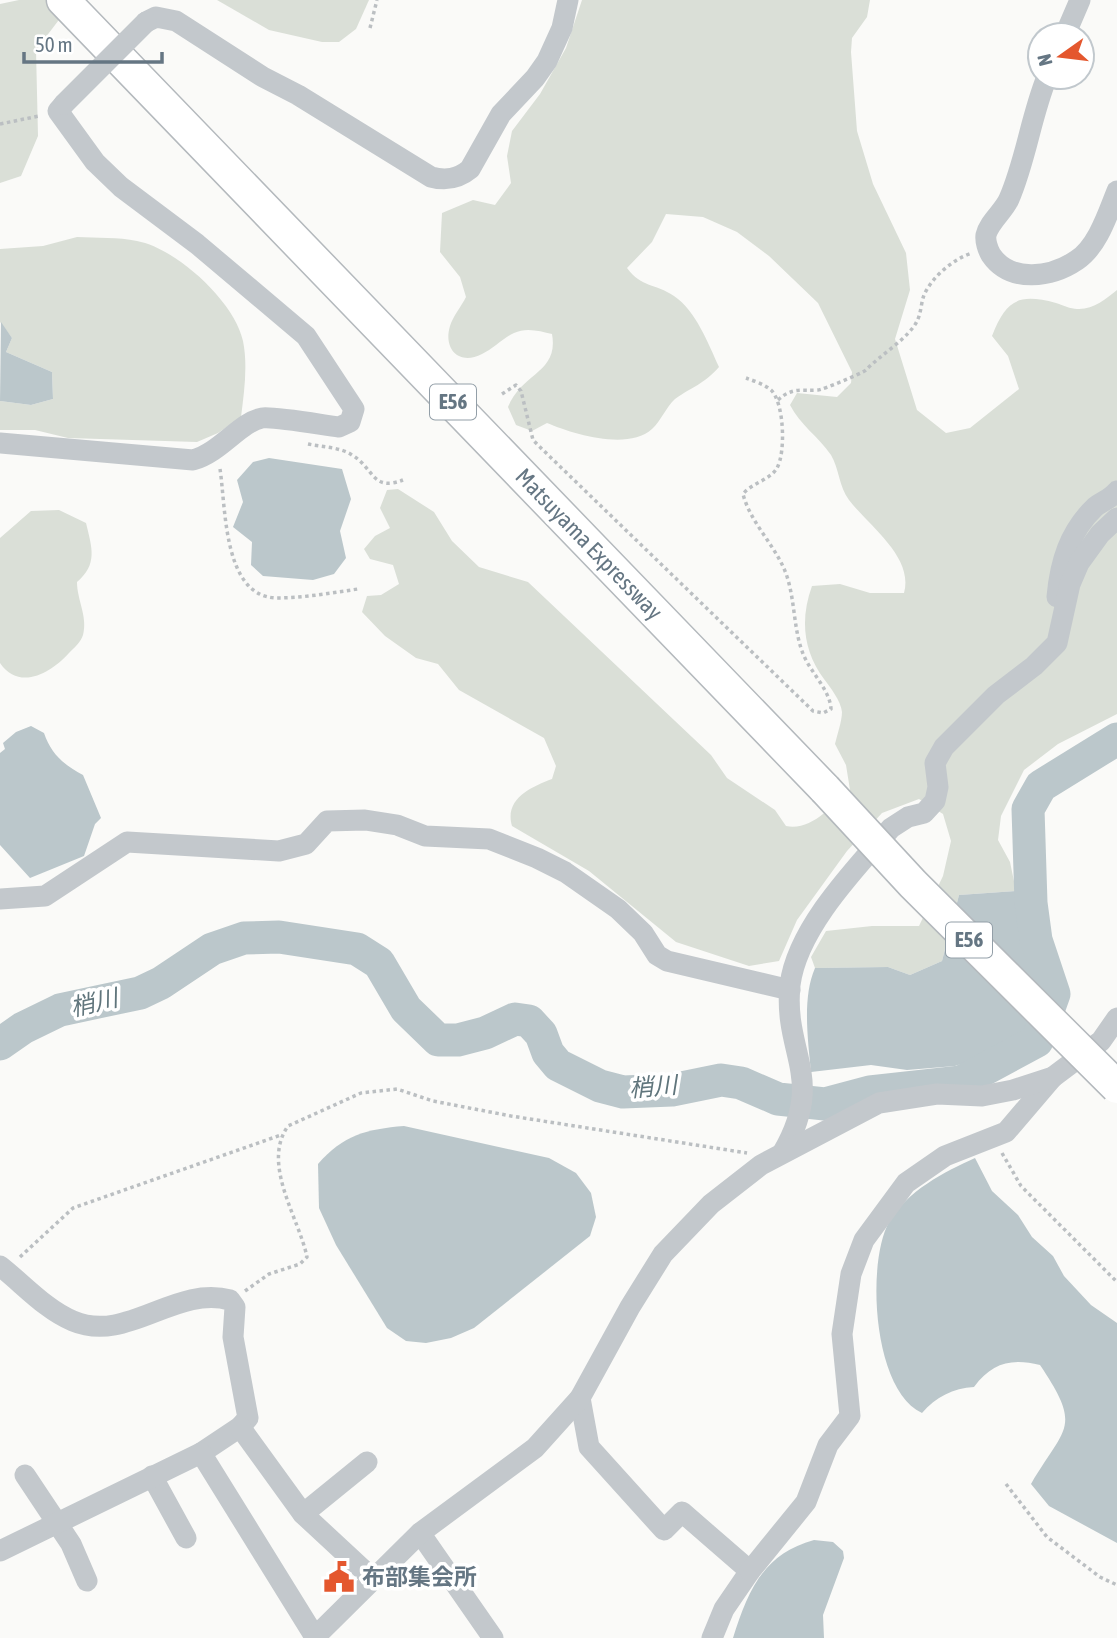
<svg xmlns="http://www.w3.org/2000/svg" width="1117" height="1638" viewBox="0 0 1117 1638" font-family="'Asap Condensed','Noto Sans JP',sans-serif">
  <rect width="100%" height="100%" fill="#fafaf8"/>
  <!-- green -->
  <g fill="#dadfd7">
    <polygon points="19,0 74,0 36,50 38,136 21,176 0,183 0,4"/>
    <polygon points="217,0 369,0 356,29 339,42 322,42 269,30"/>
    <path d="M582,0H870L867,17L852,38L851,52L857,131L873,184L906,253L910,290L895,339L917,410L946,433L970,428L1019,389L1008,356L992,336C1006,300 1018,293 1056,303C1062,305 1071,309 1077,309C1093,310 1106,299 1117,290V714L1058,744L1024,770L1001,816L998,840L1010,862L1016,891L959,895L942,961L910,975L888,967L815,968L811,957L826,931L872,926H919L943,876L951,841L943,814L919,799L882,813L847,851L797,920L779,961L749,966L676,942L589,871L512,826C504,799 531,787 552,779L556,766L544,738L459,690L438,664L416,658L385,636L362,612L367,596L381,595L399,584L393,565L370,559L364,549L375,536L390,528L380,508L387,490L398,489L434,512L452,541L479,567L528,582L711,755L727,778L775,810L786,826C812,831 831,806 850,790L846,765L835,744C837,735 842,721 842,712C841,701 830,687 824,679C803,651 800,619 812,586L840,584L870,593H904C914,557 869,526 849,500C839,487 839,468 831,455C818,436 800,425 790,405L797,393L837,397L851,383L852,372L818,303L769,256L737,232L703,217L666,214L652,242L627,268C642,288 655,283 674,296C696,311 708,343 719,367C703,385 693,386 675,399C666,407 661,421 652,429C628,451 573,434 547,423L532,431L516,425L508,407C522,372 559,373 552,334C540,331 526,327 514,333C503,338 493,349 482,354C459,366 443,349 450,326C453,316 461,307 466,297L460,277L440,252L442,213L473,200L495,205L511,183L507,156L512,131L540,94L566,48Z"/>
    <path d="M77,237C97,238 118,237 137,241C176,248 235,302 243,341C248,366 244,393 241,417L218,433L197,442L68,438L35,430H0V401L31,405L53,399L52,372L6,352L12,338L0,322V249L43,246Z"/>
    <path d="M59,510L86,523C92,548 98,564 77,582C77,600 88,617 83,635C81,642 74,648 69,653C52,672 20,692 0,663V538L31,511Z"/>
  </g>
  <!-- water -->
  <g fill="#bbc7cb">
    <polygon points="1,322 12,338 6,352 52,372 53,399 31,405 0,401"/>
    <polygon points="269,458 342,469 351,499 340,531 346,558 334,574 313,580 263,576 251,565 252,542 233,527 243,502 237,480 253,462"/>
    <path d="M31,726L44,733C51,754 64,765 83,775L101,818L95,824L84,856L30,878L0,845V753L5,749L3,743L16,732Z"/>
    <path d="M1016,891L1025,946L1038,984L1030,1026L983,1057L955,1066L907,1070L871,1065L811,1072C808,1040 802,998 815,968L888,967L910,975L942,961L959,895Z"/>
    <path d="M404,1126L549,1158L576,1173L591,1193L596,1217L590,1236L474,1328L451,1338L426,1343L406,1341L387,1328L336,1245L319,1208L318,1164C343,1135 367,1129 404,1126Z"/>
    <path d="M975,1158L992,1191L1018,1215L1032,1237L1053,1256L1064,1276L1091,1305L1117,1323V1543L1049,1506L1031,1484C1065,1426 1083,1429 1040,1365C1011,1358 992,1363 974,1387C953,1388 936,1397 922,1413C873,1391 866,1264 889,1222C907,1191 944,1172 975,1158Z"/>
    <path d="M814,1540L833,1542L843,1551L844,1558L823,1615L824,1638H733C748,1591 763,1554 814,1540Z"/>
  </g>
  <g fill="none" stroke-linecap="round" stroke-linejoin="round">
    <!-- river -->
    <polyline stroke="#bbc7cb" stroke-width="33" points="0,1044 23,1028 60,1010 140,993 161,983 212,949 244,938 279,937 357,949 379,963 406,1009 438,1040 458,1040 485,1033 515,1019 529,1021 541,1034 548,1053 558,1065 600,1086 623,1092 672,1090 721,1080 741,1083 778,1099 825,1104 870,1092 961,1082 1037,1041 1054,994 1036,940 1031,903 1028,809 1041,786 1117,739"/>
    <defs>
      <polyline id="highway" points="63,0 825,789"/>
    </defs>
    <!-- highway casing -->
    <use href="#highway" stroke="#b4b9bd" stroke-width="35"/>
    <!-- path -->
    <g stroke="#bbbfc2" stroke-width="3.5" stroke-dasharray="3.5 3.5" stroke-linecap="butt">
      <polyline points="370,28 377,0"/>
      <polyline points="0,124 39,116"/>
      <path d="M502,394L516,385L521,391L533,440L543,450L813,711L823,713L831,709C830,689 808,670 802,651C793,626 795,596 785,571C774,544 750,522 743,494C752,483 770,480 777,468C786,452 784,402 771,390C764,384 754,381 746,378"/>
      <path d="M778,400C792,387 801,391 818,390C822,390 863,373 866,370C879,356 910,337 917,321C921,314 921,303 924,295C932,277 953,259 972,253"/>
      <path d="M308,444C322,447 340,447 352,455C374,468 372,492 403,480"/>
      <path d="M220,469C226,508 223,596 276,598C303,598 331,593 358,589"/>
      <polyline points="1002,1153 1021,1186 1117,1282"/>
      <polyline points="20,1257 73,1208 281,1135"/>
      <path d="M245,1291L269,1274L300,1264L307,1257C299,1218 261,1164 288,1126L361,1093L397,1089L433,1101L511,1116L747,1153"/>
      <polyline points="1006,1484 1047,1537 1100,1577 1117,1585"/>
    </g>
    <!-- minor -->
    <g stroke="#c3c8cc" stroke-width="21">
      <path d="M146,22L156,17L176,21L263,77L298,95L431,177C446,181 458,179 470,169L501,114L535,78L547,61L562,28L568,0"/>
      <polyline points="1065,35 1080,0"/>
      <path d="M1047,77C1031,116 1026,160 1009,199C1004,211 989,222 986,235C985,241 988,250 991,255C1011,284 1052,277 1077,260C1098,246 1108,213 1117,191"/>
      <path d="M0,443L193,460C221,452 240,422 262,418C273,416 323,425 339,427L350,422L354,409L306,336L197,244L121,187L95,162L58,111L64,104"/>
      <path d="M1057,597C1060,563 1069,532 1095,507C1102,501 1111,499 1117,491"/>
      <polyline points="0,899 45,896 127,842 279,851 306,844 327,821 365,820 397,825 425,836 489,839 537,858 565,872 618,909 643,933 657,955 667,961 790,990"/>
      <path d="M783,1152C826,1077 783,1054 790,985C797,929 854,870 891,828L908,817L924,813L935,801L938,787L935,763L944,747L996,695L1034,666L1057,643L1070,584L1079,563L1100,534L1117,518"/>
      <path d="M0,1266C23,1284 46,1310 73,1321C127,1344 175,1285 230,1300L235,1307L233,1337L248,1418L240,1427L201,1453"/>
      <polyline points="580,1398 589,1447 664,1530 682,1512 750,1571 724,1609 712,1638"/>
      <polyline points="240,1427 303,1514 372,1578"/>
      <polyline points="25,1475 71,1544 87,1581"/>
      <polyline points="152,1476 186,1538"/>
      <polyline points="303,1514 367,1462"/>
      <polyline points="420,1533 493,1638"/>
      <polyline points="0,1551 201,1453 315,1637"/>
      <polyline points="750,1571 806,1502 828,1445 850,1416 842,1334 851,1274 864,1240 906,1183 945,1156 1006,1132 1053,1077"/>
      <polyline points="314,1638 420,1533 535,1448 580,1398 630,1307 663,1254 711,1204 761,1165 879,1103 937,1094 982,1096 1013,1090 1053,1077 1101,1041 1117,1018"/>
    </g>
    <!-- highway -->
    <use href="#highway" stroke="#fff" stroke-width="32"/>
    <defs>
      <polyline id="highway-bridge" points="825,789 913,884 1117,1087"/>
    </defs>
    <!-- highway-bridge casing -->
    <use href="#highway-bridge" stroke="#b4b9bd" stroke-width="35" stroke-linecap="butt"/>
    <!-- minor-bridge -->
    <polyline stroke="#c3c8cc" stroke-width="21" points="64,104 146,22"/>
    <!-- highway-bridge -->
    <use href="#highway-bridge" stroke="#fff" stroke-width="32"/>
  </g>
  <!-- icons -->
  <defs>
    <symbol id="civic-bare" viewBox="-9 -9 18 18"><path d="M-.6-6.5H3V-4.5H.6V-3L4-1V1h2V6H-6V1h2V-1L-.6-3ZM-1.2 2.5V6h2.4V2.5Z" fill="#e4572e" stroke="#fff" stroke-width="2.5" paint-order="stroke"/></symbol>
  </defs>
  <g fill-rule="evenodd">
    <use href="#civic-bare" x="317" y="1555" width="44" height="44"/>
  </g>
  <g text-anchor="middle" stroke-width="7" stroke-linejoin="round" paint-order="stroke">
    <!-- shield labels -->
    <g fill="#fff" stroke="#939fa8" stroke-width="2">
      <rect x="430" y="384.5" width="46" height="35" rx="5"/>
      <rect x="946" y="922.5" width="46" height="35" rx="5"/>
    </g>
    <g font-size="21" font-weight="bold" fill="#657683">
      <text x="453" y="409">E56</text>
      <text x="969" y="947">E56</text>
    </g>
    <!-- street labels -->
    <g font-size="23" fill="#657683" stroke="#fff">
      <text transform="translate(589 544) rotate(46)" y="8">Matsuyama Expressway</text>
    </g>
    <!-- poi labels -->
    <g font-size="23" font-weight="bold" fill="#657683" stroke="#fff" text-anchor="start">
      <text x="362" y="1585">布部集会所</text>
    </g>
    <!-- water labels -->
    <g font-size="24" font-style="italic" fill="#60757c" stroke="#fff">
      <text transform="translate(94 1003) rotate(-13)" y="8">梢川</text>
      <text transform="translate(653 1087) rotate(-5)" y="8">梢川</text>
    </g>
  </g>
  <!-- north arrow -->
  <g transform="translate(1061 56) rotate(256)"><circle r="33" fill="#ffffff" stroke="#c1c8cd" stroke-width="2"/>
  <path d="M0-5L12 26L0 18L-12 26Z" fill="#e4572e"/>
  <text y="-10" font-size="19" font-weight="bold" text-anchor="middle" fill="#657683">N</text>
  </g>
  <!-- scale -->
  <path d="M24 52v10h138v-10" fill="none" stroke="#657683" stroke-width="3.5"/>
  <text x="35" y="52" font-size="21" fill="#657683" stroke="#ffffff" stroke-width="5" paint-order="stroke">50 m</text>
</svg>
